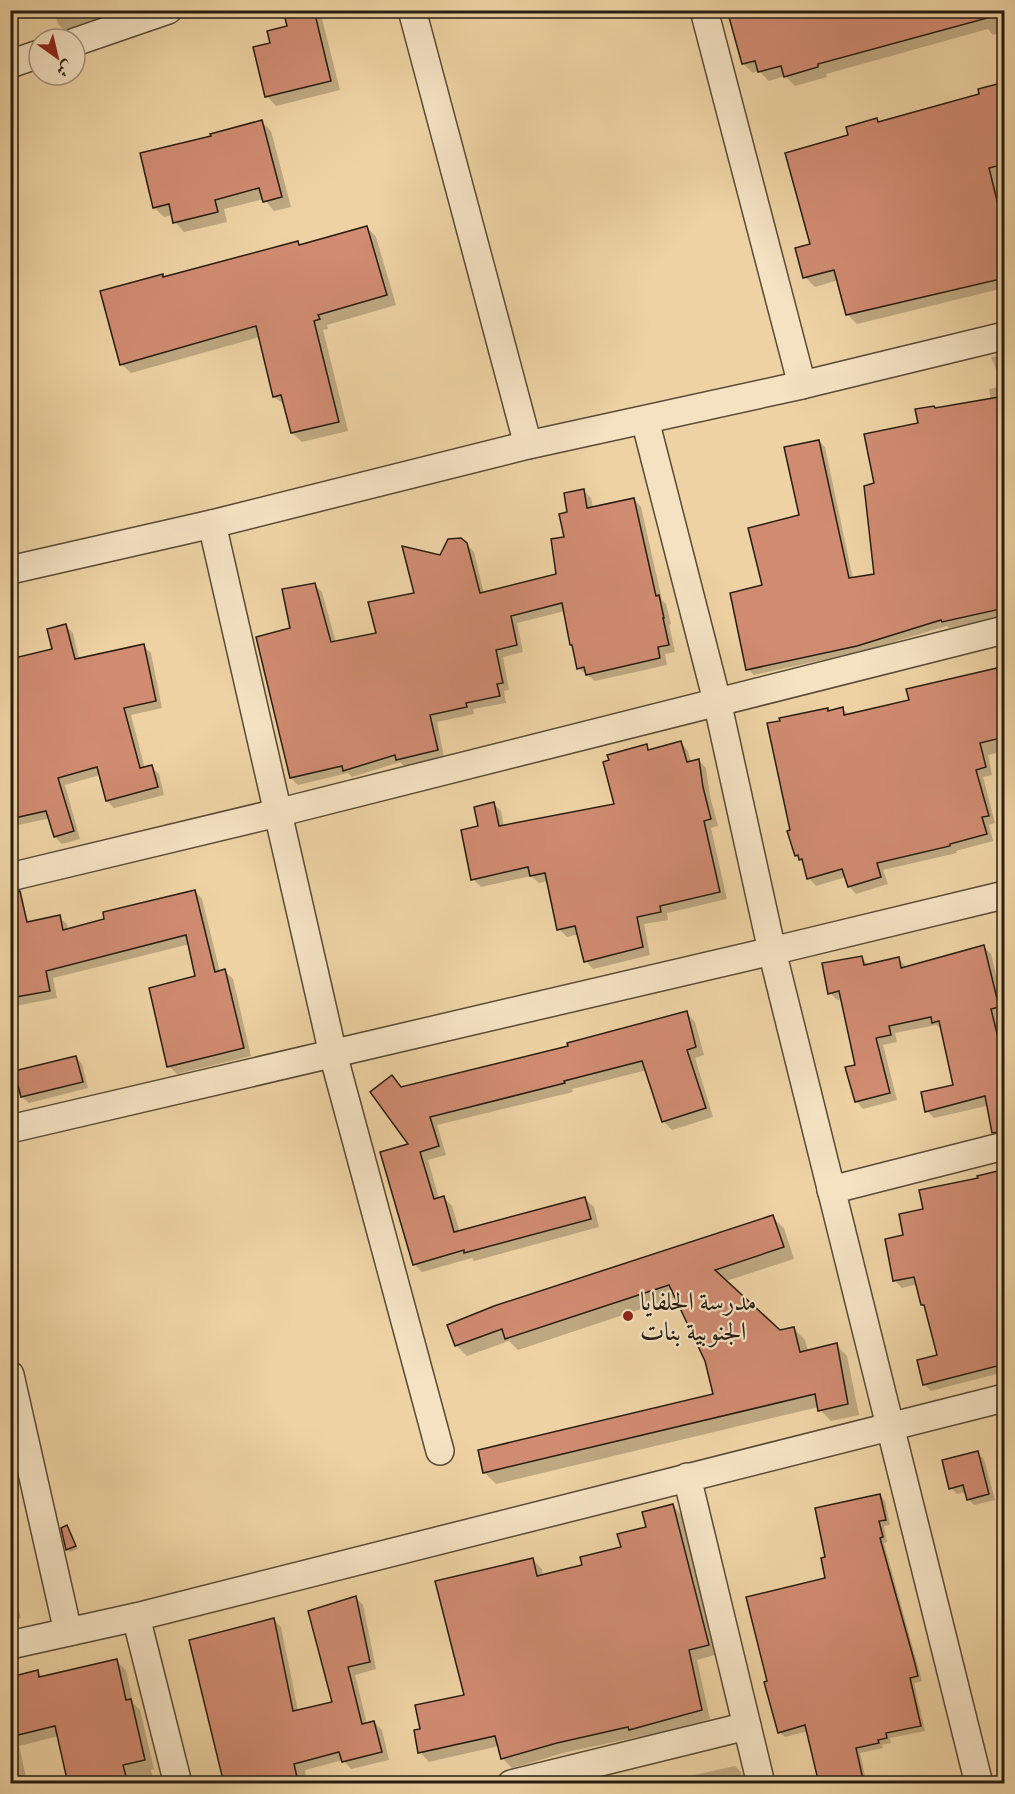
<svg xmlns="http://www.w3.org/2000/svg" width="1015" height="1794" viewBox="0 0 1015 1794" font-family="'IM FELL Double Pica',Amiri,serif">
  <rect width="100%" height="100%" fill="#eed2a3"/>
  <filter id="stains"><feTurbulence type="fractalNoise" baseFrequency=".00333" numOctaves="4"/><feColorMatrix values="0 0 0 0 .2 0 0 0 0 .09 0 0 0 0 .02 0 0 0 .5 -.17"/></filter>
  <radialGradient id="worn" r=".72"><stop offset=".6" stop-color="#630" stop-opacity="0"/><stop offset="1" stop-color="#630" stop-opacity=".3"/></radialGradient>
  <!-- shadow -->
  <g fill="#0003">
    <polygon points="54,10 145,10 70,36 58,24"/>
    <polygon points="291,10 317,10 321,15 340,90 276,106 267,96 272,44 289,27"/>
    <polygon points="743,10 1004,10 1004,32 993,35 988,29 826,74 827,77 795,86 785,76 769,81 759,71 753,73 743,64 730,14"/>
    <polygon points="1004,84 1004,288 857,324 847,314 838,280 815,287 805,277 812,245 850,136 876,120 880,123 981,95"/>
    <polygon points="262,122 271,131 291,207 274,211 264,199 224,209 227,222 184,232 175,222 173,215 164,217 154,207 212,137"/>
    <polygon points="367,227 376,237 396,305 327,325 328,329 323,330 348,431 302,442 292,433 286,406 274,397 260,337 131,373 121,364 162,276 165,278 298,243 301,246"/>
    <polygon points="1004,354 1004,616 949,628 947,626 863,651 754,675 748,669 764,586 801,516 819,441 825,447 853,579 875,575 876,485 919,424 991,400 989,389 1003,386 991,357"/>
    <polygon points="584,491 591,498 593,508 634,499 641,507 662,600 666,604 671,624 669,625 675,652 665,654 667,665 595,681 578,668 565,611 517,623 523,652 503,657 509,690 504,691 506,703 473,709 474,714 437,722 444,757 404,766 400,762 352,777 348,773 298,785 291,778 292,629 315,585 322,592 336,643 377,634 416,594 441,557 466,544 474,552 484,594 558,576 569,514"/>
    <polygon points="66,626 73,633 79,659 143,646 151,653 162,708 131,715 145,769 151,767 159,774 164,795 114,808 107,801 100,775 65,785 80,839 62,844 55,837 50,818 10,827 10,790 54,650"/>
    <polygon points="1004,670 1004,751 988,755 992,775 983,777 995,823 989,825 993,841 956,851 957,853 883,870 888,884 856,894 849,886 846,877 816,886 809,878 804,862 796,855 791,831 827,710 829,712 843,709 849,715 911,701"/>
    <polygon points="681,743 688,751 691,762 698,760 706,768 710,796 718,826 711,828 727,899 667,913 668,920 644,924 650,955 593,969 586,961 579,934 567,937 559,929 548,881 539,883 531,876 481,887 473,879 480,827 493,803 501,811 504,827 615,805 646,746 651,751"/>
    <polygon points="195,891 202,899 220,972 225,971 233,979 251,1056 177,1074 169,1066 197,977 190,944 53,978 57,998 10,1007 10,921 25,917 31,923 59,917 67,924 68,930"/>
    <polygon points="984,947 991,954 1004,1009 1004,1019 998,1021 1004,1046 1004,1102 934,1118 927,1111 955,1086 942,1029 936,1025 895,1033 897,1042 883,1045 897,1100 863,1109 856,1101 856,1066 842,999 837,1000 830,993 862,958 869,966 899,959 907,968"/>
    <polygon points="687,1013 695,1022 704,1055 695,1058 713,1117 672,1130 663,1121 647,1070 572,1089 573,1092 437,1125 446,1155 428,1160 439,1199 444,1198 452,1206 460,1233 585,1199 594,1207 599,1227 474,1261 472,1258 422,1272 414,1264 411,1145 392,1077 403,1089 570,1047"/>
    <polygon points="76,1057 82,1064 88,1088 29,1103 22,1097"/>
    <polygon points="997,1173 1004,1180 1004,1372 931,1391 924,1384 939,1356 927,1309 923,1305 918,1284 902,1288 895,1281 905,1236 925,1211 980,1179"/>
    <polygon points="772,1217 784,1228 794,1259 726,1281 780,1332 794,1329 805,1340 808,1351 836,1345 847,1356 859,1415 831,1421 820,1410 819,1407 496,1484 484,1472 715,1395 707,1361 677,1297 518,1350 509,1341 467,1356 456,1345"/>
    <polygon points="977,1453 984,1459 995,1500 974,1505 968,1499 966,1492 957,1494 951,1488"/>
    <polygon points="880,1495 885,1501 890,1525 884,1526 887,1542 884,1543 922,1681 914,1683 925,1731 890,1738 891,1743 882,1745 883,1748 860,1753 867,1784 821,1784 808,1731 785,1737 780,1732 769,1682 827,1579 827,1558"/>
    <polygon points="673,1506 682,1515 718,1654 697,1660 710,1719 640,1739 638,1737 567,1752 512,1768 502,1758 499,1746 429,1762 420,1752 422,1730 466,1696 532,1559 542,1569 543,1576 584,1566 622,1548"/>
    <polygon points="67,1527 78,1549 70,1552 67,1549"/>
    <polygon points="10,1576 21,1618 10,1621"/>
    <polygon points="355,1597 363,1605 376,1669 355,1675 367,1724 374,1722 382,1730 389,1760 351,1769 343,1760 305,1770 307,1784 226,1784 274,1620 281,1627 298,1711 333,1703"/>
    <polygon points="1004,1631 1004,1669 1001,1665 1003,1642 1001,1640"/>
    <polygon points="116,1661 126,1670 133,1703 140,1710 154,1769 151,1770 154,1784 70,1784 59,1736 19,1746 27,1781 10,1784 10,1678 37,1672 43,1678"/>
    <polygon points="735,1766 741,1772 744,1784 653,1784"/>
    <polygon points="941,1779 944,1784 922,1784"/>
  </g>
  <!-- building -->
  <g fill="#d08b71" stroke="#261d13" stroke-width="1.5">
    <polygon points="283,10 314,10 331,81 265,97 253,47 270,43 267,31 287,26"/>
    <polygon points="727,10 990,10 991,17 818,64 818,67 784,77 781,66 758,72 755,61 742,64"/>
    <polygon points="1005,82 1005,164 989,168 1005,233 1005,278 846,315 834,270 803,278 795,248 810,244 785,153 848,135 846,127 877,118 878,122 979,94 978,89"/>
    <polygon points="262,120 282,197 263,202 259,188 215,200 218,212 173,223 169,204 153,208 140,153 211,136 210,134"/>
    <polygon points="367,226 387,295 318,315 320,319 314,321 339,422 291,433 281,395 273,397 256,326 120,365 100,291 163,274 163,277 298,241 299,245"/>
    <polygon points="1005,396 1005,608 942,622 941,620 857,646 746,670 730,593 762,585 748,528 799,515 784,447 819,440 849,578 874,574 864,486 874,483 864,434 918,423 915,409 934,406 935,408"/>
    <polygon points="584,489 587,508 634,498 656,596 659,595 664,618 663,618 669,645 658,647 660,658 586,675 584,667 577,669 572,645 570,645 562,603 511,616 517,645 496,650 503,683 497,684 500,696 466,703 467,707 430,715 438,750 396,760 395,755 343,771 342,766 290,778 256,637 290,628 282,589 315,583 331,642 376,633 368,602 414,593 402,546 440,555 448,539 461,538 467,543 480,593 556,574 551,539 564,537 559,514 567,512 564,493"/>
    <polygon points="66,624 75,659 144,644 156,701 124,708 140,768 152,765 158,787 106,801 97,767 58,778 74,831 54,837 46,811 10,819 10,659 52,649 47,629"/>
    <polygon points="997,668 997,670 1005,668 1005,737 980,743 986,767 976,770 989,816 982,817 987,834 950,844 950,846 877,863 881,877 848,887 842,869 807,879 802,859 799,860 798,855 795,856 787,831 790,830 767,723 780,721 779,718 828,708 828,711 843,707 844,715 909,700 906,689"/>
    <polygon points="681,741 687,762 699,759 703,787 711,819 704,821 720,892 660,906 661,912 637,917 643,947 584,962 575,926 557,930 545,873 530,876 528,867 471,880 461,830 478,826 474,807 494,802 499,826 614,804 603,762 609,760 607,755 647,744 648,750"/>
    <polygon points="195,890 215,972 225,969 244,1048 167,1067 149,988 195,976 186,935 46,971 50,991 10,998 10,892 20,891 27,922 60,915 63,930 104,919 103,912"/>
    <polygon points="984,945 999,1007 991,1009 1005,1066 1005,1131 992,1133 985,1096 925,1112 921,1092 953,1085 939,1021 932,1023 931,1017 889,1026 891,1035 876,1038 890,1093 855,1102 845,1067 855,1065 839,991 828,994 822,963 862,956 864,965 899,957 901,968"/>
    <polygon points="687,1011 696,1047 687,1050 706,1108 662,1122 642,1061 564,1081 565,1083 430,1117 439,1146 420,1152 434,1199 444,1196 454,1232 585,1197 591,1219 464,1253 464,1250 413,1265 380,1152 408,1144 370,1092 392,1075 401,1087 568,1046 567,1043"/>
    <polygon points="76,1056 83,1082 21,1097 14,1071"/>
    <polygon points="998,1171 1005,1200 1005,1364 923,1385 917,1360 937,1355 924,1305 921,1305 914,1277 893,1281 885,1239 903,1235 899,1214 923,1209 919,1190 978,1178 977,1176"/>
    <polygon points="773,1215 784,1247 715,1270 780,1330 794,1327 800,1352 837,1343 848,1404 818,1411 815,1394 483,1473 478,1450 713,1394 705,1361 669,1285 505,1339 502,1329 455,1346 447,1325 494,1306"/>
    <polygon points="978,1451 989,1494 967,1500 963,1485 949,1489 942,1460"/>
    <polygon points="880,1494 886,1520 879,1521 883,1537 880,1538 914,1660 918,1676 910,1678 921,1726 886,1733 887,1738 878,1740 879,1743 856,1748 864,1784 819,1784 805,1725 778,1733 764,1682 767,1681 746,1597 825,1578 821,1558 825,1557 815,1508"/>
    <polygon points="673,1504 709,1645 689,1650 702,1710 629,1730 628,1727 557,1743 501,1759 495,1736 418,1753 414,1730 420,1729 415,1705 464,1695 435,1581 533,1558 537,1576 582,1565 580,1557 621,1547 617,1534 646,1527 642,1512"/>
    <polygon points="67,1525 76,1546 66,1550 61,1528"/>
    <polygon points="356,1596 370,1662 348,1667 362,1724 374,1721 382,1752 342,1762 339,1752 294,1764 297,1777 269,1784 224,1784 189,1640 274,1618 293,1711 332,1702 308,1611"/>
    <polygon points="117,1659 126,1700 131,1699 145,1760 123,1765 128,1784 68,1784 55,1726 10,1737 10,1677 38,1670 39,1677"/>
  </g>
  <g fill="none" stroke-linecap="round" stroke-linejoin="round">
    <defs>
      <g id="minor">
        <polyline points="412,10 528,445"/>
        <polyline points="704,10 802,385"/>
        <polyline points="75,42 168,10"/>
        <polyline points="10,64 39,54"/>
        <polyline points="645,420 717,701 772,951 979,1784"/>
        <polyline points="212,524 333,1054 440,1451"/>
        <polyline points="10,570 212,524 528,445 802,385 1004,336"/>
        <polyline points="10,877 277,813 1004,630"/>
        <polyline points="10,1129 772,951 1004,895"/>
        <polyline points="831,1190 1004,1146"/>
        <polyline points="10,1375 68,1632"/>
        <polyline points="687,1477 761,1784"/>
        <polyline points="136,1617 178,1784"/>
        <polyline points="10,1645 136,1617 1004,1398"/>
        <polyline points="511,1784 747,1726"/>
      </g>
    </defs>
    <!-- minor casing -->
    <use href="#minor" stroke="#584a37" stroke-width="30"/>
    <!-- minor -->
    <use href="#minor" stroke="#f4e2c3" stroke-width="27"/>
  </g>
  <!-- markers -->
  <circle fill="#8f2418" stroke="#f4e2c3" stroke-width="2" cx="628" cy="1316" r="6"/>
  <g text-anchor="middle" stroke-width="4.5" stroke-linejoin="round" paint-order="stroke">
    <!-- poi labels -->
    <g font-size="26" fill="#261d13" stroke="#f4e2c3" text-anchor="start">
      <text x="640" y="1310">مدرسة الحلفايا<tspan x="640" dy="30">الجنوبية بنات</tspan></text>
    </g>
  </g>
  <!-- margin -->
  <rect width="1015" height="1794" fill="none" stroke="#eed2a3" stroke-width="36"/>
  <rect x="12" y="12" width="991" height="1770" fill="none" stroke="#261d13" stroke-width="3"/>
  <rect x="18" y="18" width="979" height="1758" fill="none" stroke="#261d13" stroke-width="1.5"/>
  <!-- north arrow -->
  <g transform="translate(57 57) rotate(146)"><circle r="28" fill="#f4e2c3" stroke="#a2937d" stroke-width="1.5"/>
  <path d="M0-4.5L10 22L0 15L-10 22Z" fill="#8f2418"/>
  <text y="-9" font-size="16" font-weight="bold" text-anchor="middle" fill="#261d13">ش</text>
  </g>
  <rect width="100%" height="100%" filter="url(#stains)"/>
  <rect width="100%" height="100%" fill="url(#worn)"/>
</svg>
